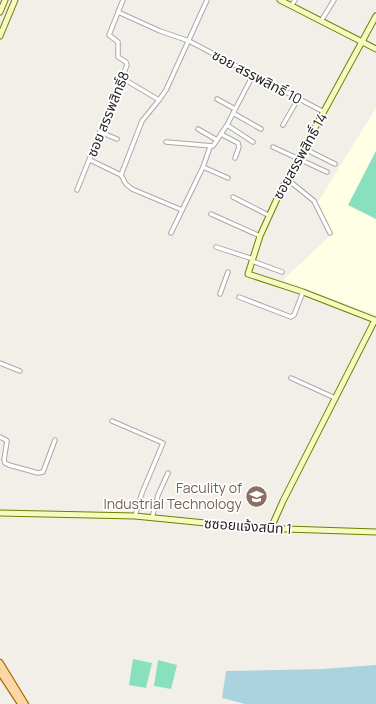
<svg xmlns="http://www.w3.org/2000/svg" width="376" height="704" viewBox="0 0 376 704" font-family="Manrope,'Noto Sans Thai',sans-serif">
  <rect width="100%" height="100%" fill="#f2efe9"/>
  <!-- education -->
  <polygon fill="#ffffe5" points="376,108 376,315 283,280 332,234 318,202"/>
  <!-- pitch -->
  <g fill="#88e0be">
    <polygon points="376,151 376,219 348,205"/>
    <polygon points="133,659 152,663 146,688 129,685"/>
    <polygon points="158,660 177,665 171,689 154,686"/>
  </g>
  <!-- water -->
  <polygon fill="#aad3df" points="376,665 376,704 245,704 222,698 226,671 322,669"/>
  <g fill="none" stroke-linecap="round" stroke-linejoin="round">
    <defs>
      <g id="street">
        <polyline points="291,6 295,0"/>
        <polyline points="118,12 160,31 189,41 324,112"/>
        <polyline points="321,21 334,0"/>
        <polyline points="122,78 159,100"/>
        <polyline points="217,99 235,109"/>
        <polyline points="233,113 261,129"/>
        <polyline points="227,125 253,142"/>
        <polyline points="283,125 298,99"/>
        <polyline points="198,129 217,140"/>
        <polyline points="100,132 117,139"/>
        <polyline points="221,134 238,143 239,147 235,158"/>
        <polyline points="166,142 213,146 227,125 253,75"/>
        <polyline points="273,147 327,172"/>
        <polyline points="303,148 335,164"/>
        <polyline points="90,160 121,175 126,184 132,189 182,210"/>
        <polyline points="203,167 228,178"/>
        <polyline points="121,175 142,121 159,100 166,90 207,0"/>
        <polyline points="287,179 314,201 330,233"/>
        <polyline points="77,190 127,65 126,62 118,57 118,42 109,35 123,0"/>
        <polyline points="233,197 268,215"/>
        <polyline points="211,214 260,236"/>
        <polyline points="171,233 203,167 210,147"/>
        <polyline points="216,247 253,259"/>
        <polyline points="252,261 282,272"/>
        <polyline points="220,294 228,272"/>
        <polyline points="239,297 291,317 294,315 303,292"/>
        <polyline points="0,363 20,371"/>
        <polyline points="291,378 335,398"/>
        <polyline points="112,421 163,443 142,493 135,516"/>
        <polyline points="0,437 6,440 7,441 4,460 5,463 9,465 38,473 43,472 55,440"/>
        <polyline points="152,518 158,495 168,473"/>
      </g>
      <g id="secondary">
        <polyline points="280,0 376,49"/>
        <polyline points="0,12 5,0"/>
        <polyline points="0,36 15,0"/>
        <polyline points="0,513 135,516 256,528 376,532"/>
        <polyline points="271,528 283,501 375,320 303,292 248,274 260,236 281,190 376,16"/>
      </g>
      <g id="primary">
        <polyline points="0,663 25,704"/>
        <polyline points="0,672 21,704"/>
      </g>
    </defs>
    <!-- street casing -->
    <use href="#street" stroke="#a9a9a9" stroke-width="5.5"/>
    <!-- secondary casing -->
    <use href="#secondary" stroke="#707d05" stroke-width="7"/>
    <!-- primary casing -->
    <use href="#primary" stroke="#a06b00" stroke-width="8"/>
    <!-- street -->
    <use href="#street" stroke="#fff" stroke-width="3.5"/>
    <!-- secondary -->
    <use href="#secondary" stroke="#f7fabf" stroke-width="5"/>
    <!-- primary -->
    <use href="#primary" stroke="#fcd6a4" stroke-width="5.5"/>
  </g>
  <!-- icons -->
  <defs>
    <symbol id="university-disc" viewBox="-11 -11 22 22"><circle r="9.5" fill="#8d6e63" stroke="#fff"/><path d="M0-5L7-2L0 1L-7-2ZM-4 1L0 2.5L4 1V4Q0 6-4 4Z" fill="#fff"/></symbol>
  </defs>
  <g fill-rule="evenodd">
    <use href="#university-disc" x="244" y="484" width="25" height="25"/>
  </g>
  <g text-anchor="middle" stroke-width="3.5" stroke-linejoin="round" paint-order="stroke">
    <!-- street labels -->
    <g font-size="14" fill="#222" stroke="#fff">
      <text transform="translate(257 77) rotate(28)" y="5">ซอย สรรพสิทธิ์ 10</text>
      <text transform="translate(108 114) rotate(-68)" y="5">ซอย สรรพสิทธิ์8</text>
      <text transform="translate(300 156) rotate(-61)" y="5">ซอยสรรพสิทธิ์ 14</text>
      <text transform="translate(248 526) rotate(4)" y="5">ซซอยแจ้งสนิท 1</text>
    </g>
    <!-- education labels -->
    <g font-size="14" fill="#785e54" stroke="#fff" text-anchor="end">
      <text x="242" y="493">Faculity of<tspan x="242" dy="16">Industrial Technology</tspan></text>
    </g>
  </g>
</svg>
